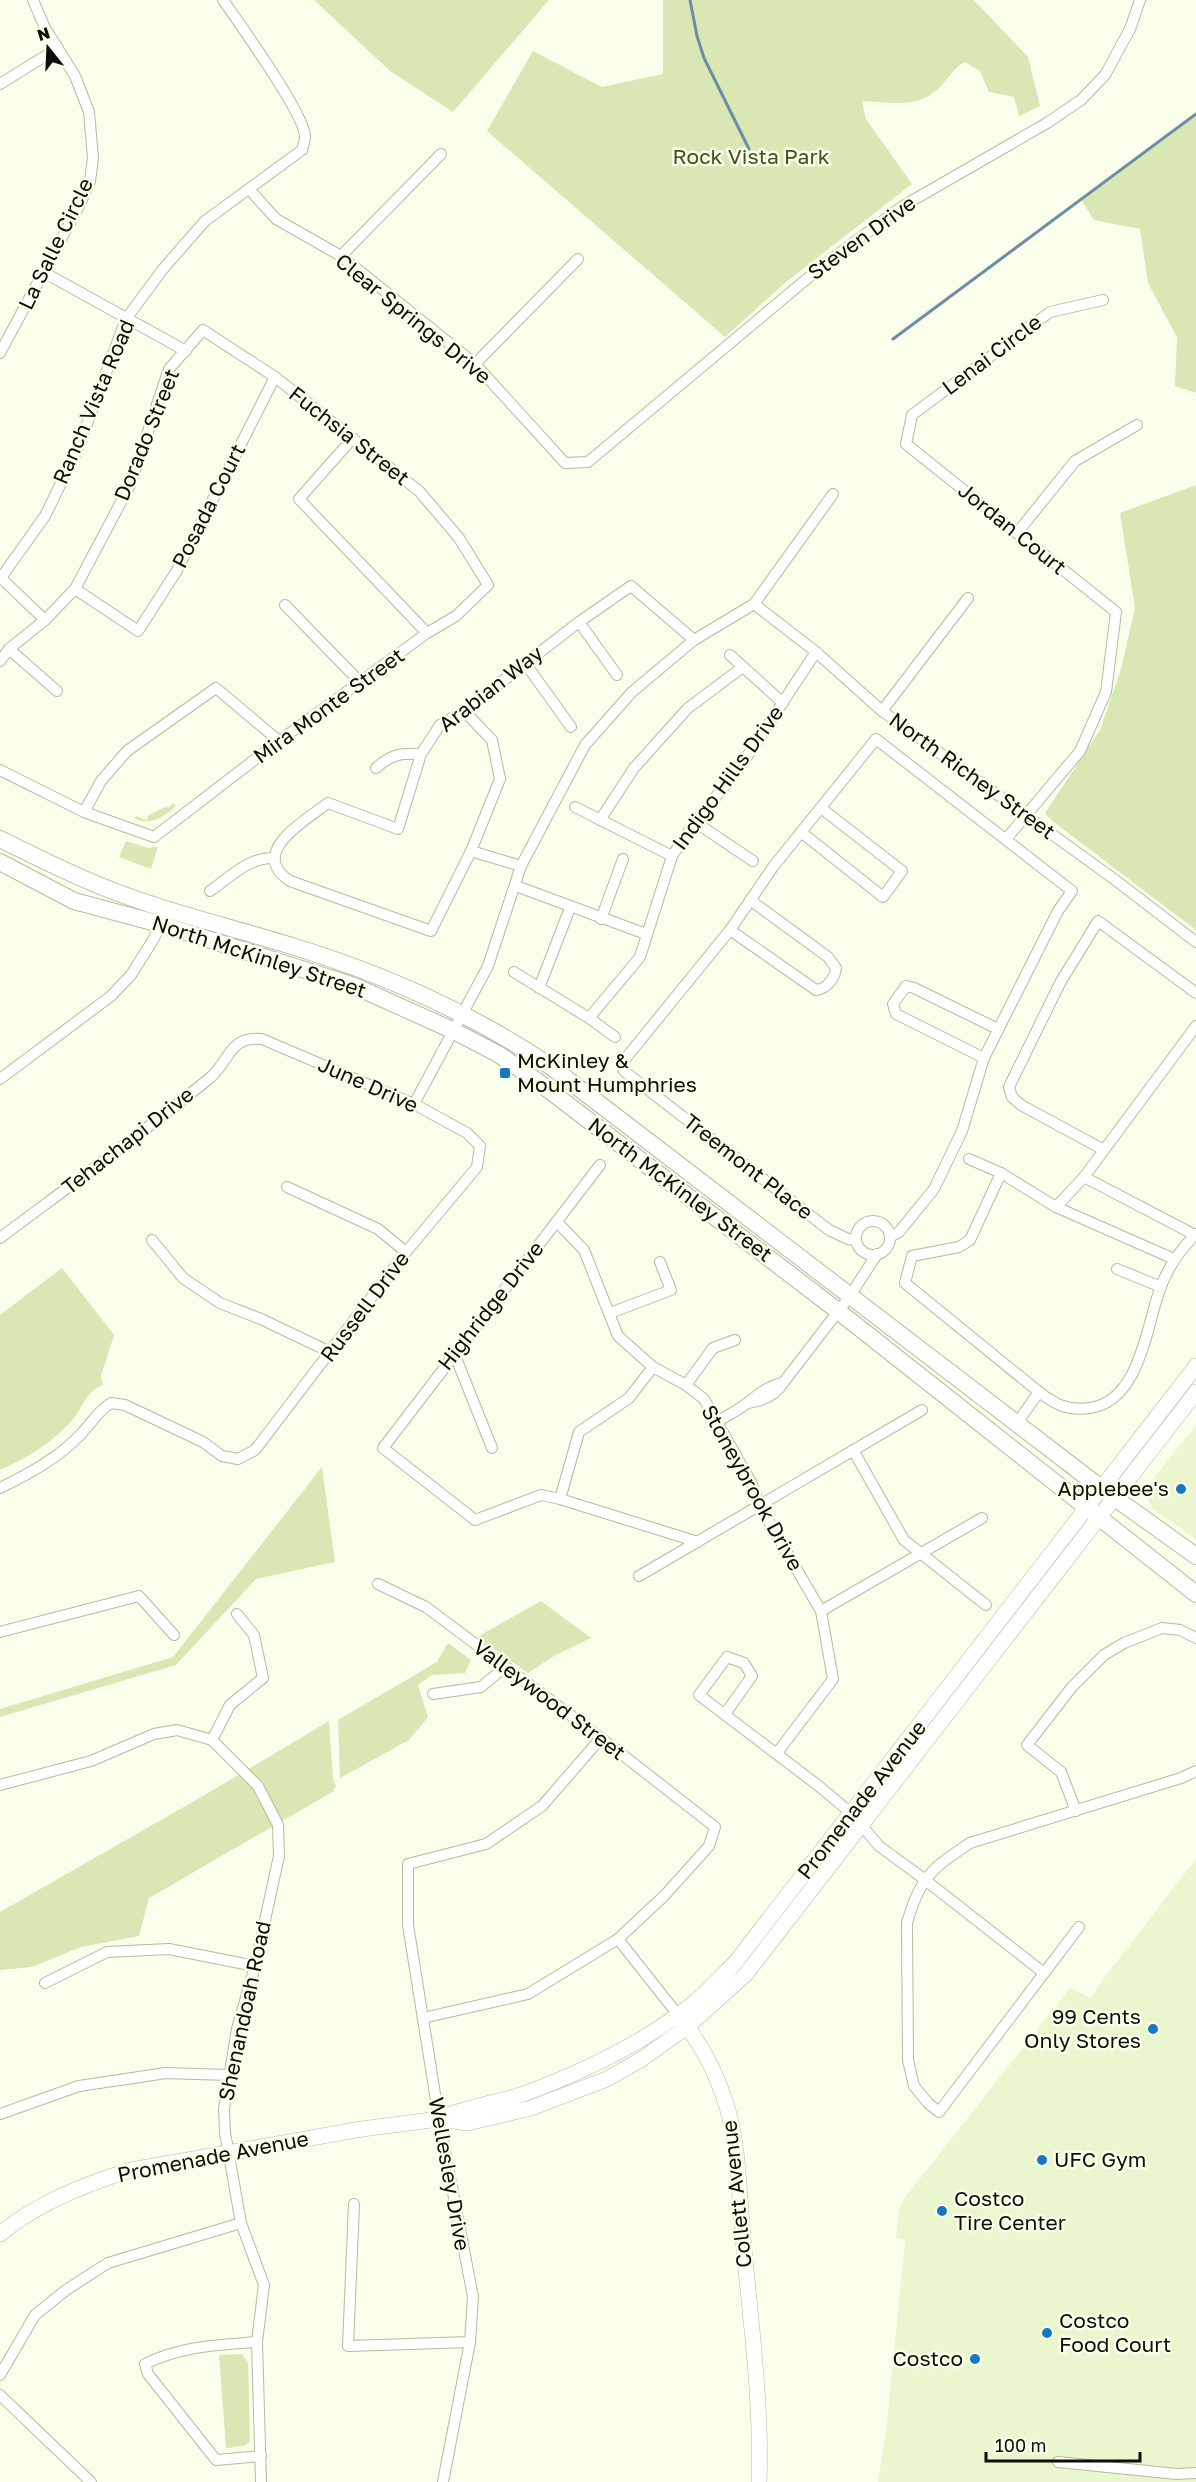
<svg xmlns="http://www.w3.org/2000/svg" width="1196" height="2482" viewBox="0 0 1196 2482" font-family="'Golos Text',sans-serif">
  <rect width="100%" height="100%" fill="#f9ffeb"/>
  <!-- built -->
  <g fill="#eaf6ce">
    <polygon points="1196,1425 1196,1539 1153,1509 1146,1495 1146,1488"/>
    <polygon points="1196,1859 1196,2482 878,2482 886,2432 905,2240 896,2238 899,2210 903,2200 1070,1988 1091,1998 1101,1982"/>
  </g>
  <!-- green -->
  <g fill="#d8e7b4">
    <polygon points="314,0 549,0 453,112 390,71"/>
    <path d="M663,0H974L1028,57L1040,106L1019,116L1014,97L989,92L980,71L965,62C954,68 950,76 942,85C920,110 891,102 862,101L866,119L912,184L786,282L725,337L487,131L533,51L602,87L663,74Z"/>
    <polygon points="1196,114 1196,393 1175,386 1177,337 1148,283 1140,229 1094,220 1081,199"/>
    <polygon points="1196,485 1196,930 1051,820 1045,813 1100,730 1121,669 1135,608 1120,513"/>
    <path d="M173,803L176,806C162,818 153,825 135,819L136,816L146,820L149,815L165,807L168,808Z"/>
    <polygon points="126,841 148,848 158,847 151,869 119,857"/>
    <path d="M62,1268L114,1335L101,1376L103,1385C86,1391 84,1406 73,1419C55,1441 26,1459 0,1470V1315Z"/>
    <polygon points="322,1467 335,1562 256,1579 176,1665 0,1717 0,1709 173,1657"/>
    <polygon points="541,1601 591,1638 554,1656 528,1673 477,1637"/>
    <polygon points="448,1643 471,1660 465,1673 432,1675 418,1685 428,1717 409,1740 340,1778 338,1720 437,1662"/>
    <polygon points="329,1721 333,1779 336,1787 334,1788 334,1791 149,1898 139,1936 81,1947 32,1967 0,1970 0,1912 203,1796"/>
    <polygon points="242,2354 248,2362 250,2441 246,2445 228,2448 226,2448 219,2355"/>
  </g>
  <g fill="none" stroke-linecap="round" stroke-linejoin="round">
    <!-- stream -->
    <g stroke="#6f8ca7" stroke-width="3">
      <polyline points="690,0 697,36 704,58 749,149"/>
      <polyline points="893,339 1196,114"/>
    </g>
    <defs>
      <g id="street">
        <polyline points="0,84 58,48"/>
        <polyline points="249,189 276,219 341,256 475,364 565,463 588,462 821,267 903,206 1047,123 1081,100 1105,75 1130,29 1140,0"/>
        <polyline points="341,256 441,154"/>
        <polyline points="45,273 186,351"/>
        <polyline points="0,353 79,206 90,181 93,158 89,112 75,76 45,28 33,0"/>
        <polyline points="475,364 578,259"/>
        <polyline points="352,439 299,499 427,633"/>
        <polyline points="1017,533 1075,461 1137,425"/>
        <polyline points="1,578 45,620"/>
        <path d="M0,579L45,516L78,448L126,319L163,269L205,221L302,150C303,146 305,141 305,136C304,113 239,23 223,0"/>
        <polyline points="75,589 138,631 176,572 275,377"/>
        <polyline points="754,604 816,652 882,711 1118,882 1196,942"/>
        <polyline points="285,605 360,682"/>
        <polyline points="579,622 617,675"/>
        <polyline points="9,649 57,691"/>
        <polyline points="730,655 783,703"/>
        <polyline points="0,661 9,649 45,620 75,589 130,485 169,369 203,330 275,377 419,491 459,538 488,585 456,616 427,633 279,741 154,837 84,812 0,770"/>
        <polyline points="525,663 571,727"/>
        <path d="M464,711L492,740L500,779L471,851L431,931L290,881C247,853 306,820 328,803L398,829L421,754L440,725L464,711L579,622L631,586L694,640"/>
        <polyline points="882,711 968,598"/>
        <path d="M376,768C392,754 400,753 421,754"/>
        <polyline points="575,807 672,856"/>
        <polyline points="84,812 101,781 127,751 216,688 279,741"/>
        <polyline points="600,820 634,768 688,708 743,667"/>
        <polyline points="695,822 753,861"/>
        <polyline points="801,832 883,897 902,871 821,808"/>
        <polyline points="1006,839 1080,751 1106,692 1116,612 906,444 912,415 1050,312 1103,300"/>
        <polyline points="471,851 521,866"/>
        <polyline points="516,886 646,934"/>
        <path d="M210,891C230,877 249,857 274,858"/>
        <polyline points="601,919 623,859"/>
        <path d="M730,930L816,990C826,989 835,979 836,968L828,957L750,900"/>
        <polyline points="514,972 589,1018 640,957 672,856 695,822 738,770 816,652"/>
        <polyline points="539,988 570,908"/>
        <polyline points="589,1018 615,1037"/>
        <polyline points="984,1058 896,1014 893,1004 906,986 914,988 998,1029"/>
        <polyline points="0,1079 111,996 131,975 153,940 162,921"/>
        <polyline points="414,1104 488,966 521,866 585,745 632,692 694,640 754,604 833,494"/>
        <polyline points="1104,1150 1021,1105 1012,1097 1009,1087 1060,983 1098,921 1196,993"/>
        <polyline points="969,1159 1001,1173 1056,1207 1174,1259"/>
        <polyline points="600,1165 383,1448 475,1520 541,1495 560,1499 698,1542"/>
        <path d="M1001,1173L970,1240L959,1247L912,1256L905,1283L1039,1392C1056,1405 1068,1411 1090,1408C1139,1401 1146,1329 1159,1292C1166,1270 1180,1250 1196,1234"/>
        <polyline points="1084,1177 1195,1235"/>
        <polyline points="287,1187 378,1229 406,1252"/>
        <polyline points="1056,1207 1084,1177 1196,1026"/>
        <circle cx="873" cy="1238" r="17"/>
        <polyline points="557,1222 584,1250 618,1336 653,1367 686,1385 704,1399 752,1484 759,1505 821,1611 833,1679 777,1753"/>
        <path d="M0,1238C71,1185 143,1133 211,1077C231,1059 229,1036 262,1039L414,1104L467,1133L480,1146L477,1167L406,1252L255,1450L238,1459L222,1456L203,1442L125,1405L111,1403C98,1411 93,1421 82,1433C60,1457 29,1474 0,1488"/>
        <polyline points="152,1240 183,1278 220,1303 261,1319 330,1352"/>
        <polyline points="855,1240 848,1239 829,1230 624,1071 621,1064 730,930 773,867 876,739 1072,891 1058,911 984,1058 962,1131 934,1189 899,1232 890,1237"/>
        <polyline points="1117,1269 1161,1287"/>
        <polyline points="610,1313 671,1290 660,1262"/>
        <polyline points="454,1353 492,1448"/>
        <polyline points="686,1385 713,1348 735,1340"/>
        <path d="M748,1403C762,1401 776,1396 783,1383L850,1296L877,1254"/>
        <path d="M717,1422C726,1416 737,1411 746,1404C758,1395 767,1386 783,1383"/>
        <polyline points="1017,1423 1039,1392"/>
        <polyline points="853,1450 904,1540 986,1605"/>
        <polyline points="560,1499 579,1432 629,1398 653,1367"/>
        <polyline points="639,1576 922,1410"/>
        <polyline points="378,1584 426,1607 601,1738 715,1827 709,1846 664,1896 618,1939 528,1994 423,2018"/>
        <polyline points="821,1611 982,1518"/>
        <polyline points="0,1632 139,1596 174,1635"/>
        <polyline points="433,1694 481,1687 505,1667"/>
        <polyline points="725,1714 752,1676 744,1663 727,1657 699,1695 820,1787 852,1814 879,1846 924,1879 1044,1973"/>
        <polyline points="212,1740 258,1786 278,1825 279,1856 255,1966 237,2029 224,2109 225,2133 241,2223 264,2285 257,2342 261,2482"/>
        <polyline points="212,1740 230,1705 263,1678 254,1635 237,1614"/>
        <polyline points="0,1785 91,1761 154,1734 177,1730 212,1740"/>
        <polyline points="1076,1811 1061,1772 1027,1745 1072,1687 1104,1655 1124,1643 1162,1628 1180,1630 1196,1638"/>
        <path d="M1079,1927L939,2112L928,2103L914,2086L908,2060L907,1923C920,1877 931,1869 970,1843L1181,1778L1196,1771"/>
        <polyline points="618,1939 678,2015"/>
        <polyline points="45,1983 107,1952 169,1949 255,1966"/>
        <polyline points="0,2114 79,2086 166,2073 228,2075"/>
        <polyline points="354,2204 348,2346 470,2342"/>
        <path d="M257,2342C218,2345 180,2346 145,2364L148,2374L216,2460L261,2456"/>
        <polyline points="0,2375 35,2315 66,2290 108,2263 241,2223"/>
        <polyline points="0,2395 91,2482"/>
        <polyline points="1058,2462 1177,2474 1196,2473"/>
        <polyline points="443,2482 470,2342 473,2297 439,2119 408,1925 408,1864 486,1844 542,1806 601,1738"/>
      </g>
      <g id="secondary">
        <path d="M681,2019C703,2046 717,2074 727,2107C739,2146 739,2196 743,2237C750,2318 762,2401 759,2482"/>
        <path d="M441,2118C471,2105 500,2103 529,2092C587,2070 646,2042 695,2002C709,1990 722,1976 735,1963L1196,1366"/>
        <path d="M0,2234C37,2203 85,2184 131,2170L362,2129L439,2119L468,2123L531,2108L607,2079L642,2059L687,2027L746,1974L1196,1392"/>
      </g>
      <g id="primary">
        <path d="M0,839C34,856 68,873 103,887C165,912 231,927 295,947C386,975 471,1013 550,1066L1101,1488L1196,1556"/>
        <polyline points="0,862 74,901 160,924 352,985 452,1030 498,1054 537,1081 838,1311 1196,1594"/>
      </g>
    </defs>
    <!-- street casing -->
    <use href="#street" stroke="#b3bc9d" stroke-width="12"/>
    <!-- secondary casing -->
    <use href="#secondary" stroke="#b3bc9d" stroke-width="16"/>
    <!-- primary casing -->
    <use href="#primary" stroke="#b3bc9d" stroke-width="18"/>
    <!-- street -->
    <use href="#street" stroke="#fff" stroke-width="10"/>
    <!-- secondary -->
    <use href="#secondary" stroke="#fff" stroke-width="15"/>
    <!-- primary -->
    <use href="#primary" stroke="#fff" stroke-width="16"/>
  </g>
  <!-- markers -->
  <g fill="#1678c4" stroke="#f9ffeb" stroke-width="2">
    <rect x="499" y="1067" width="12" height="12" rx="3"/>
    <circle cx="1181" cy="1489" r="6"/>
    <circle cx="1153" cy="2029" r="6"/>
    <circle cx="1042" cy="2160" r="6"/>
    <circle cx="942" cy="2211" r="6"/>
    <circle cx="1047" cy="2333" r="6"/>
    <circle cx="975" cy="2359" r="6"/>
  </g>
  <g text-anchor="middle" stroke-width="5" stroke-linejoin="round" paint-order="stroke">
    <!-- park labels -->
    <g font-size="21" fill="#424f15" stroke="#f9ffeb">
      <text x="751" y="164">Rock Vista Park</text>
    </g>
    <!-- street labels -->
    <g font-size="21" fill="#0c0f05" stroke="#f9ffeb">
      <text transform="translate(862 238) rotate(-36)" y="7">Steven Drive</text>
      <text transform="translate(56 244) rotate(-64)" y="7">La Salle Circle</text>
      <text transform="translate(413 319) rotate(39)" y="7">Clear Springs Drive</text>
      <text transform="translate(992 355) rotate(-37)" y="7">Lenai Circle</text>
      <text transform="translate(94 402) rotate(-67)" y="7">Ranch Vista Road</text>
      <text transform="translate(147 435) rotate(-68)" y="7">Dorado Street</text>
      <text transform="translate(349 436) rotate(38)" y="7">Fuchsia Street</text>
      <text transform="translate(209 506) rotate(-63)" y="7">Posada Court</text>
      <text transform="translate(1012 529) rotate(39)" y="7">Jordan Court</text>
      <text transform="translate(491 689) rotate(-38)" y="7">Arabian Way</text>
      <text transform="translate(329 706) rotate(-36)" y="7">Mira Monte Street</text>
      <text transform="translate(972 776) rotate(36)" y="7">North Richey Street</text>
      <text transform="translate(728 778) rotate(-54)" y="7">Indigo Hills Drive</text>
      <text transform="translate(259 957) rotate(18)" y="7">North McKinley Street</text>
      <text transform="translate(368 1085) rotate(24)" y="7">June Drive</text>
      <text transform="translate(128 1141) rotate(-38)" y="7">Tehachapi Drive</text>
      <text transform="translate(748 1167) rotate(38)" y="7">Treemont Place</text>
      <text transform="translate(680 1190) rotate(37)" y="7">North McKinley Street</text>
      <text transform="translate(491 1306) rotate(-52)" y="7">Highridge Drive</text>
      <text transform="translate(365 1307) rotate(-53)" y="7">Russell Drive</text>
      <text transform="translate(752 1488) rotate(61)" y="7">Stoneybrook Drive</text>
      <text transform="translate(549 1700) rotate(37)" y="7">Valleywood Street</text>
      <text transform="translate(862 1800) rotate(-52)" y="7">Promenade Avenue</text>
      <text transform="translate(245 2011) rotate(-78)" y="7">Shenandoah Road</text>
      <text transform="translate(213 2157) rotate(-11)" y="7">Promenade Avenue</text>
      <text transform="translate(449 2174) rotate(80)" y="7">Wellesley Drive</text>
      <text transform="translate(737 2194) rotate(-96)" y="7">Collett Avenue</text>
    </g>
    <!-- poi labels -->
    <g font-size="21" fill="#0c0f05" stroke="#f9ffeb" text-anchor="start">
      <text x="517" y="1068">McKinley &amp;<tspan x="517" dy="24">Mount Humphries</tspan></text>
      <text x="1169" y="1496" text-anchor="end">Applebee's</text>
      <text x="1141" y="2024" text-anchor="end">99 Cents<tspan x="1141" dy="24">Only Stores</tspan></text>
      <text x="1054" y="2167">UFC Gym</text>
      <text x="954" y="2206">Costco<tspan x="954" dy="24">Tire Center</tspan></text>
      <text x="1059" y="2328">Costco<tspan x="1059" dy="24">Food Court</tspan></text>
      <text x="963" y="2366" text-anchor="end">Costco</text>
    </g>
  </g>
  <!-- north arrow -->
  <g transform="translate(48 48) rotate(342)" stroke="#f9ffeb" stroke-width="4.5" paint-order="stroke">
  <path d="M0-4.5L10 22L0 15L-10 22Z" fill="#0c0f05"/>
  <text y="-9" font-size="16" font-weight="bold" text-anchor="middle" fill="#0c0f05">N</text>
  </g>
  <!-- scale -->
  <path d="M986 2452v9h154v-9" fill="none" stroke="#0c0f05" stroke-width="3"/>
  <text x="995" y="2452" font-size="18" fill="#0c0f05" stroke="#f9ffeb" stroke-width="4.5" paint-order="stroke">100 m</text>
</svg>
